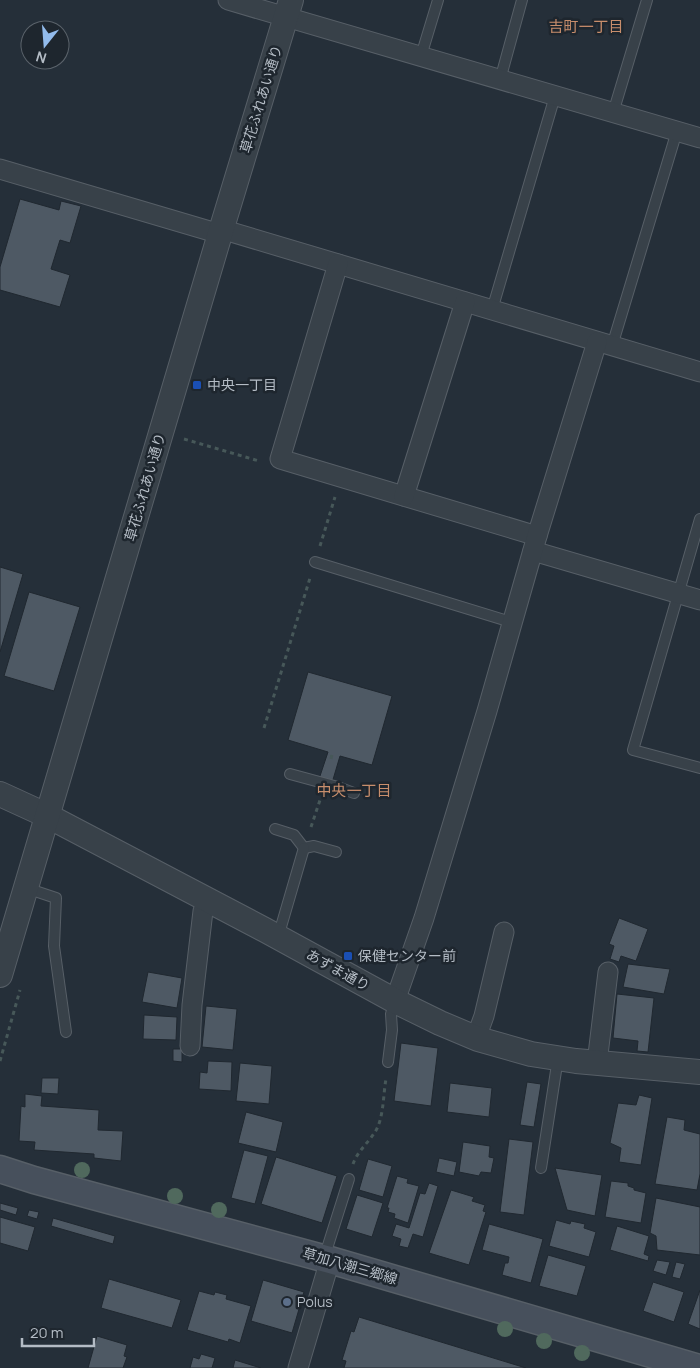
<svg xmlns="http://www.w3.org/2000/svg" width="700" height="1368" viewBox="0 0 700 1368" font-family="Manrope,'Noto Sans JP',sans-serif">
  <rect width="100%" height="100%" fill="#252f39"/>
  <!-- building -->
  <g fill="#4e5964" stroke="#202830">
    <polygon points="20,199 59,210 61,201 81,206 70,243 60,240 51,269 70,275 60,307 0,290 0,267"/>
    <polygon points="0,567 23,574 0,652"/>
    <polygon points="29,592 80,607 54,691 4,676"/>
    <polygon points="308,672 392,696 372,765 340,756 332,783 319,779 328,752 288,740"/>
    <polygon points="619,918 648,929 636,961 621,956 619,962 610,959 614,946 609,944"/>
    <polygon points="628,964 670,969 664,994 623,987"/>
    <polygon points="148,972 182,978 177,1008 142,1002"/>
    <polygon points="617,994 654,998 648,1052 637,1051 638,1041 613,1038"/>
    <polygon points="206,1006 237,1009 233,1050 202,1047"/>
    <polygon points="144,1015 177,1017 176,1040 143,1039"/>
    <polygon points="401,1043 438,1048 431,1106 394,1101"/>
    <polygon points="173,1049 182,1049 182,1062 173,1061"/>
    <polygon points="208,1061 232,1062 231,1091 199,1089 200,1072 207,1073"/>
    <polygon points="240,1063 272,1066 269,1104 236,1101"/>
    <polygon points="42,1078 59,1078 58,1094 41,1093"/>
    <polygon points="527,1082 541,1084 534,1127 520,1125"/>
    <polygon points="450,1083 492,1088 489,1117 447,1112"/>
    <polygon points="25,1094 42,1096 41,1106 99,1110 98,1130 123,1131 121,1161 94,1158 94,1154 34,1150 35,1142 19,1141 21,1106 25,1107"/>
    <polygon points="639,1095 652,1098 641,1165 619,1162 621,1148 610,1143 618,1103 636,1105"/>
    <polygon points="246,1112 283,1122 276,1152 238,1143"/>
    <polygon points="667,1117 685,1120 684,1130 700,1134 700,1174 697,1190 655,1184"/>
    <polygon points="509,1139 533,1142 524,1215 500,1212"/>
    <polygon points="463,1142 490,1146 489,1157 494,1158 491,1173 481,1172 479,1176 459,1172"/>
    <polygon points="244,1150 268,1156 255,1204 231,1198"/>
    <polygon points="276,1157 337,1176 322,1223 261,1204"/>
    <polygon points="439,1158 457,1162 454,1176 436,1172"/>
    <polygon points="368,1159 392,1166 383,1197 359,1190"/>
    <polygon points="555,1168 602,1175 595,1216 567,1210"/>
    <polygon points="397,1176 408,1179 407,1183 419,1186 408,1223 394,1218 395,1214 388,1212 389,1208 387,1208"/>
    <polygon points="611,1181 628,1183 628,1186 634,1188 634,1190 646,1193 641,1223 605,1217"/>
    <polygon points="429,1183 438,1186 423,1237 413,1234 408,1248 399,1246 401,1239 392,1236 396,1224 409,1228 420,1193 425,1194"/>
    <polygon points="451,1190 474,1197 472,1201 485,1205 483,1211 486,1212 469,1265 429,1253"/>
    <polygon points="357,1195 383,1203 372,1237 346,1229"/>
    <polygon points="656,1198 700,1207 700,1255 657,1250 656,1236 650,1233"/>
    <polygon points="0,1203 18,1208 16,1215 0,1210"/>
    <polygon points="29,1210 39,1212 37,1219 27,1216"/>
    <polygon points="0,1217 35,1227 28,1251 0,1243"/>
    <polygon points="53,1218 115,1236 113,1244 51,1226"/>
    <polygon points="556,1220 570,1224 571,1221 585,1224 584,1228 596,1232 589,1257 549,1246"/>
    <polygon points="489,1224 543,1239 531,1283 502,1275 505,1263 508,1263 509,1257 482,1250"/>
    <polygon points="617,1226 649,1236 644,1254 649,1256 648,1261 610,1250"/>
    <polygon points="548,1255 586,1266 577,1296 539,1286"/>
    <polygon points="657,1260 670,1262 666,1275 653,1271"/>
    <polygon points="676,1262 685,1264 680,1279 672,1277"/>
    <polygon points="109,1279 181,1300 172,1328 101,1308"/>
    <polygon points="263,1280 304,1292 292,1333 251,1321"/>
    <polygon points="653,1282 684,1292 674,1322 643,1311"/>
    <polygon points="700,1290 700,1329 688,1324"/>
    <polygon points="199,1291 214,1295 215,1292 227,1295 226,1299 251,1306 240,1343 229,1339 228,1342 187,1330"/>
    <polygon points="359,1317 526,1368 344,1368 346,1361 342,1360 351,1331 354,1332"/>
    <polygon points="97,1336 127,1345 124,1356 127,1357 123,1368 88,1368"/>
    <polygon points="201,1354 215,1358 212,1368 190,1368 193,1357 199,1359"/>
    <polygon points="235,1360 261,1368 233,1368"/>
  </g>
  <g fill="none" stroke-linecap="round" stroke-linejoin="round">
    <defs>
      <g id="service">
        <polyline points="421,56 438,0"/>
        <polyline points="500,80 522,0"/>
        <polyline points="613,113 647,0"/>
        <polyline points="492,310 555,96"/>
        <polyline points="612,346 677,131"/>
        <polyline points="700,519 633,750 700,768"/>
        <polyline points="315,562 511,622"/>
        <polyline points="290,774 338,787 354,793"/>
        <polyline points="275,829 294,835 304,848 314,846 336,852"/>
        <polyline points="26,888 56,898 54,946 66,1032"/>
        <polyline points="278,937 304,848"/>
        <polyline points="388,1062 392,1030 391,1014 395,1001"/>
        <polyline points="541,1168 558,1058"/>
        <polyline points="324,1258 349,1179"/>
      </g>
      <g id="minor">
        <polyline points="228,0 700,138"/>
        <polyline points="0,169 220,234"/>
        <polyline points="221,229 700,372"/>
        <polyline points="338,264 280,459 537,536"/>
        <polyline points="404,496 465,302"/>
        <polyline points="533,551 700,600"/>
        <polyline points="395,1001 424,918 487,711 537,536 597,342"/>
        <polyline points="476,1038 484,1016 504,932"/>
        <polyline points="190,1046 192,1005 203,911 208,900"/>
        <polyline points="597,1063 608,972"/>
        <polyline points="298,1368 330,1260"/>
      </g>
      <g id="tertiary">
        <polyline points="0,794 48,816 265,930 395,1001 440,1023 478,1039 531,1054 576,1061 700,1072"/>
        <polyline points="0,975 220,234 291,0"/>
      </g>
      <polyline id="secondary" points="0,1169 34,1180 330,1260 699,1368"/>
    </defs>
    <!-- service casing -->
    <use href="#service" stroke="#575f67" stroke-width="12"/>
    <!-- minor casing -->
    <use href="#minor" stroke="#575f67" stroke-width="21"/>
    <!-- tertiary casing -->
    <use href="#tertiary" stroke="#575f67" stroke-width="26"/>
    <!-- secondary casing -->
    <use href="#secondary" stroke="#575f67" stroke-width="29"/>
    <!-- path -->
    <g stroke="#475859" stroke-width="3" stroke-dasharray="4 4" stroke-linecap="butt">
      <polyline points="184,439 259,461"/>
      <polyline points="320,546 335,497"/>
      <polyline points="264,728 310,578"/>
      <polyline points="331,759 332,754"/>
      <polyline points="311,827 320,800"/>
      <polyline points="0,1061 20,990"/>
      <path d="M353,1164C357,1152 368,1143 375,1132C384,1118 383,1095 386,1079"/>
    </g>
    <!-- service -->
    <use href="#service" stroke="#384149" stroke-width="10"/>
    <!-- minor -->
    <use href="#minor" stroke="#384149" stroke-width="19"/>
    <!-- tertiary -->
    <use href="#tertiary" stroke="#384149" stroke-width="24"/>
    <!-- secondary -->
    <use href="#secondary" stroke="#47505c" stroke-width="26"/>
  </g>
  <!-- trees -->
  <g fill="#50695d">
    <circle cx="82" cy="1170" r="8"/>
    <circle cx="175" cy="1196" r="8"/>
    <circle cx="219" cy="1210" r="8"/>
    <circle cx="505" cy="1329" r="8"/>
    <circle cx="544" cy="1341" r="8"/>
    <circle cx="582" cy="1353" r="8"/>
  </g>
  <!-- markers -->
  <g fill="#1a4fb4" stroke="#1e262e" stroke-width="2">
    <rect x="192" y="380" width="10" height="10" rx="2.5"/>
    <rect x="343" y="951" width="10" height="10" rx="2.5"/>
  </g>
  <circle fill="#5c6f8a" stroke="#1e262e" stroke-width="2" cx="287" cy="1302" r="5"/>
  <g text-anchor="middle" stroke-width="5" stroke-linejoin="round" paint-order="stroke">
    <!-- street labels -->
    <g font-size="14" fill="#b4bcc5" stroke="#1e262e">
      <text transform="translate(261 99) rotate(-73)" y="5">草花ふれあい通り</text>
      <text transform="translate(145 487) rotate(-74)" y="5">草花ふれあい通り</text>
      <text transform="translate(338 970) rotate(29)" y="5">あずま通り</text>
      <text transform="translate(350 1266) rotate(16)" y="5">草加八潮三郷線</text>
    </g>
    <!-- poi labels -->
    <g font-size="14" fill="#b4bcc5" stroke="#1e262e" text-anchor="start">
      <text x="207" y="390">中央一丁目</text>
      <text x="358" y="961">保健センター前</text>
      <text x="297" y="1307">Polus</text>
    </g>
    <!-- neighbourhood labels -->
    <g font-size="15" fill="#c88e6c" stroke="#1e262e">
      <text x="586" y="32">吉町一丁目</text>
      <text x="354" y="796">中央一丁目</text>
    </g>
  </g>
  <!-- north arrow -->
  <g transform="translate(45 45) rotate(197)"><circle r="24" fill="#1e262e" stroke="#5a626a"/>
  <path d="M0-4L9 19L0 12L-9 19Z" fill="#92bbec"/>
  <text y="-8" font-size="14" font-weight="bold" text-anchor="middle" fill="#b4bcc5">N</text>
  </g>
  <!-- scale -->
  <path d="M22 1338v8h72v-8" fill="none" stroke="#b4bcc5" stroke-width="2.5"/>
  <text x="30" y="1338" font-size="15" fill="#b4bcc5" stroke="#1e262e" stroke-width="4" paint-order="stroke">20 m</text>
</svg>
